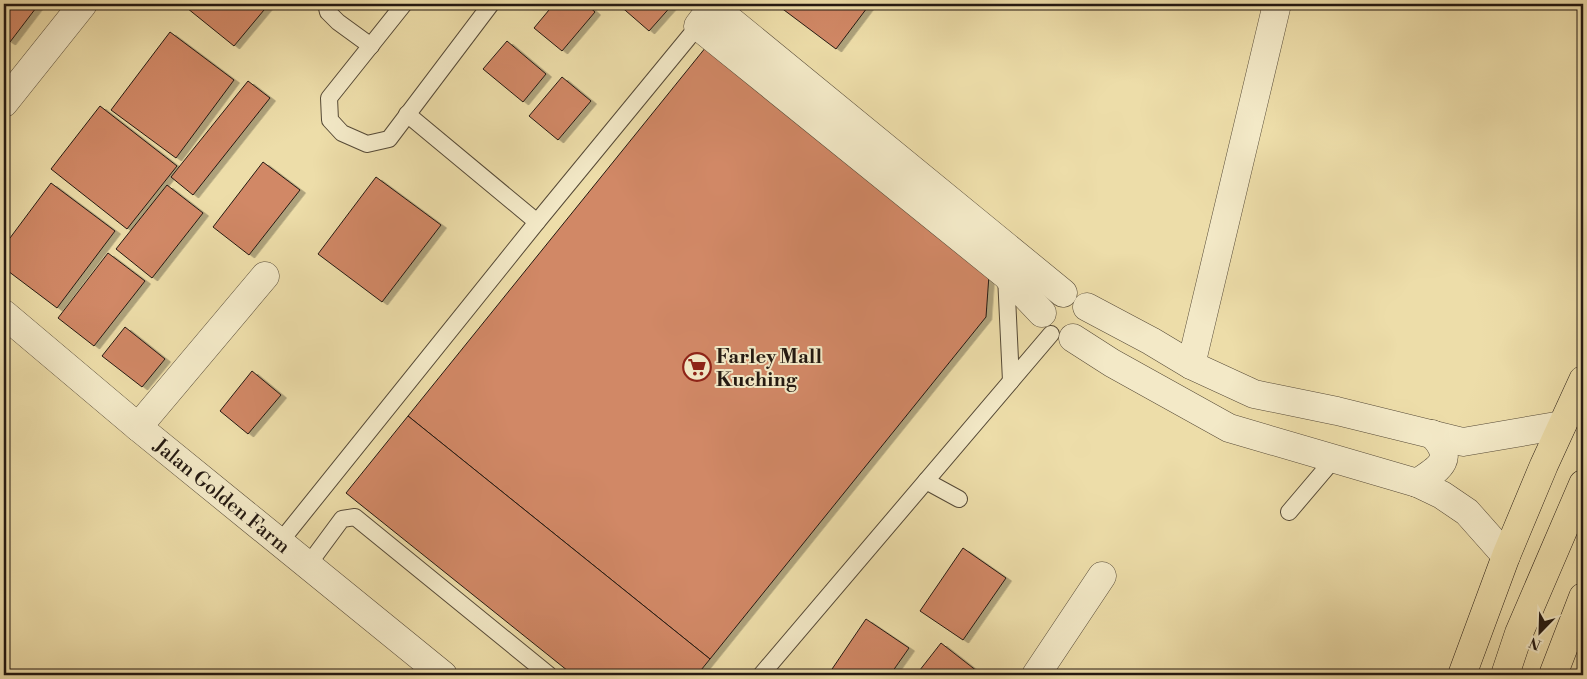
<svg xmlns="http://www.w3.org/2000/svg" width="1587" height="679" viewBox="0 0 1587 679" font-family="'Libre Bodoni',serif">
  <defs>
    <filter id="shadow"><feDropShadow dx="5.5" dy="3" stdDeviation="0" flood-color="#0004"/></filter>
  </defs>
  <rect width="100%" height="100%" fill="#eddda9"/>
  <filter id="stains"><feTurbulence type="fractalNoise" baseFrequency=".004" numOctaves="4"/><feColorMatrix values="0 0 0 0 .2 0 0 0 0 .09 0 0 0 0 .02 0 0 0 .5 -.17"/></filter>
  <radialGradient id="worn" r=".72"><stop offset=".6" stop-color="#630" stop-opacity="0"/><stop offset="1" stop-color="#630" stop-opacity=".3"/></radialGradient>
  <!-- building -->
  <g fill="#d18866" stroke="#241911" filter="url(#shadow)">
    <polygon points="4,4 39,4 10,42 4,38"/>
    <polygon points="182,4 269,4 234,46"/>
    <polygon points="554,4 586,4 595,12 562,51 534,28"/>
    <polygon points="618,4 673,4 649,31"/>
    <polygon points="776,4 870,4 836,49"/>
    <polygon points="170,32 234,80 176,158 111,110"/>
    <polygon points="507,41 546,74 523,102 483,69"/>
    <polygon points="706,47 989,275 986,317 710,659 408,416"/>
    <polygon points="562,77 591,101 558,140 529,116"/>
    <polygon points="248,81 270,98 193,195 171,177"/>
    <polygon points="100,106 177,166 127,229 51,169"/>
    <polygon points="263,162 300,190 249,255 213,227"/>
    <polygon points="376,177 441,225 382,302 318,254"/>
    <polygon points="51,183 115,231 57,308 4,268 4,246"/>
    <polygon points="167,185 203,213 152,278 116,249"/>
    <polygon points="108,253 145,281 94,346 58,318"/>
    <polygon points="125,327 165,359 142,387 102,356"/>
    <polygon points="252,371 281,395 248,434 220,411"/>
    <polygon points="408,416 710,659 697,675 573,675 346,493"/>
    <polygon points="963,548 1006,578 963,640 920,611"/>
    <polygon points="866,619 909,648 890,675 828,675"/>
    <polygon points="941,643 982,675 916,675"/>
  </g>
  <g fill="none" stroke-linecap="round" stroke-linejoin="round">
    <defs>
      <g id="lane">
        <polyline points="326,4 328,12 338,22 371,46"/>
        <polyline points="404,4 329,98 330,120 342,133 367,144 389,139 491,4"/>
        <polyline points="407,114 537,222"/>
        <polyline points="1006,276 1011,381"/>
        <polyline points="926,481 959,499"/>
        <polyline points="1289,512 1334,459"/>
        <polyline points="280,542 537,222 698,26"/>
        <polyline points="308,565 342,519 355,517 549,675"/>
        <polyline points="761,675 1051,334"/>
      </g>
      <g id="street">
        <polyline points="710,4 1063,293"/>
        <polyline points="713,6 698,26 1006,275 1042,313"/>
        <polyline points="4,103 83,4"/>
        <polyline points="1087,307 1151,341 1191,365 1254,394 1337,411 1463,442 1562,425"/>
        <path id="s1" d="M4,314L138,427L443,675"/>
        <polyline points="1073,338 1112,363 1229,428 1417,483 1442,495 1467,512 1506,556"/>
        <polyline points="1191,365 1277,4"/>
        <polyline points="138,427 265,276"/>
        <path d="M1417,483C1440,468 1456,459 1432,434"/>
        <polyline points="1036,675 1102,576"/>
      </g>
      <g id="highway">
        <polyline points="1462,675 1506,556 1544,465 1583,380"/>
        <polyline points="1505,675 1519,633 1583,484"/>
        <polyline points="1553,675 1583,597"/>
      </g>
    </defs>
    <!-- lane casing -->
    <use href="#lane" stroke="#564a37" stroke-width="18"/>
    <!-- street casing -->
    <use href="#street" stroke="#564a37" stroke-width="29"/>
    <!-- highway casing -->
    <use href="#highway" stroke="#241911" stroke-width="29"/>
    <!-- lane -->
    <use href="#lane" stroke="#f3e9c7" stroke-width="16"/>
    <!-- street -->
    <use href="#street" stroke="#f3e9c7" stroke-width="28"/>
    <!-- highway -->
    <use href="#highway" stroke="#eddda9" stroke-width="28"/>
  </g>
  <!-- icons -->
  <defs>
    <symbol id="supermarket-ring" viewBox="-11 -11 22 22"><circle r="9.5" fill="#f3e9c7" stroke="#8f2418" stroke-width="1.5"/><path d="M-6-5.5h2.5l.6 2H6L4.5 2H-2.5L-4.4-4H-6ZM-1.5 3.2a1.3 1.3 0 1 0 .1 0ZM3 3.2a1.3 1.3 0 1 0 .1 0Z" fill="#8f2418"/></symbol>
  </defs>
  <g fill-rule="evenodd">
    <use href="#supermarket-ring" x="681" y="351" width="32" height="32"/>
  </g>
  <g text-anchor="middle" stroke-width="4" stroke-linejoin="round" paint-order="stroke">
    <!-- poi labels -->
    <g font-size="20" font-weight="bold" fill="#241911" stroke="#f3e9c7" text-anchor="start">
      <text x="716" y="363">Farley Mall<tspan x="716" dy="23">Kuching</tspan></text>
    </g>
    <!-- street labels -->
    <g font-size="20" fill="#241911" stroke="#f3e9c7">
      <text dy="7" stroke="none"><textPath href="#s1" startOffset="284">Jalan Golden Farm</textPath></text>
    </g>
  </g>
  <!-- margin -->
  <rect width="1587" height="679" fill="none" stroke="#eddda9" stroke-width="20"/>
  <rect x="5" y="5" width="1577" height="669" fill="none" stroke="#241911" stroke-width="2.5"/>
  <rect x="10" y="10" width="1567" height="659" fill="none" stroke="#241911"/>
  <!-- north arrow -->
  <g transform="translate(1540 632) rotate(203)" stroke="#f3e9c7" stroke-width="4" paint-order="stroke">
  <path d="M0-4L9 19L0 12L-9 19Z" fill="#241911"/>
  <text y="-8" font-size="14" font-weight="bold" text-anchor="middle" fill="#241911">N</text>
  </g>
  <rect width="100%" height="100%" filter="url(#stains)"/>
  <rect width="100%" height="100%" fill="url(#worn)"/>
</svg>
